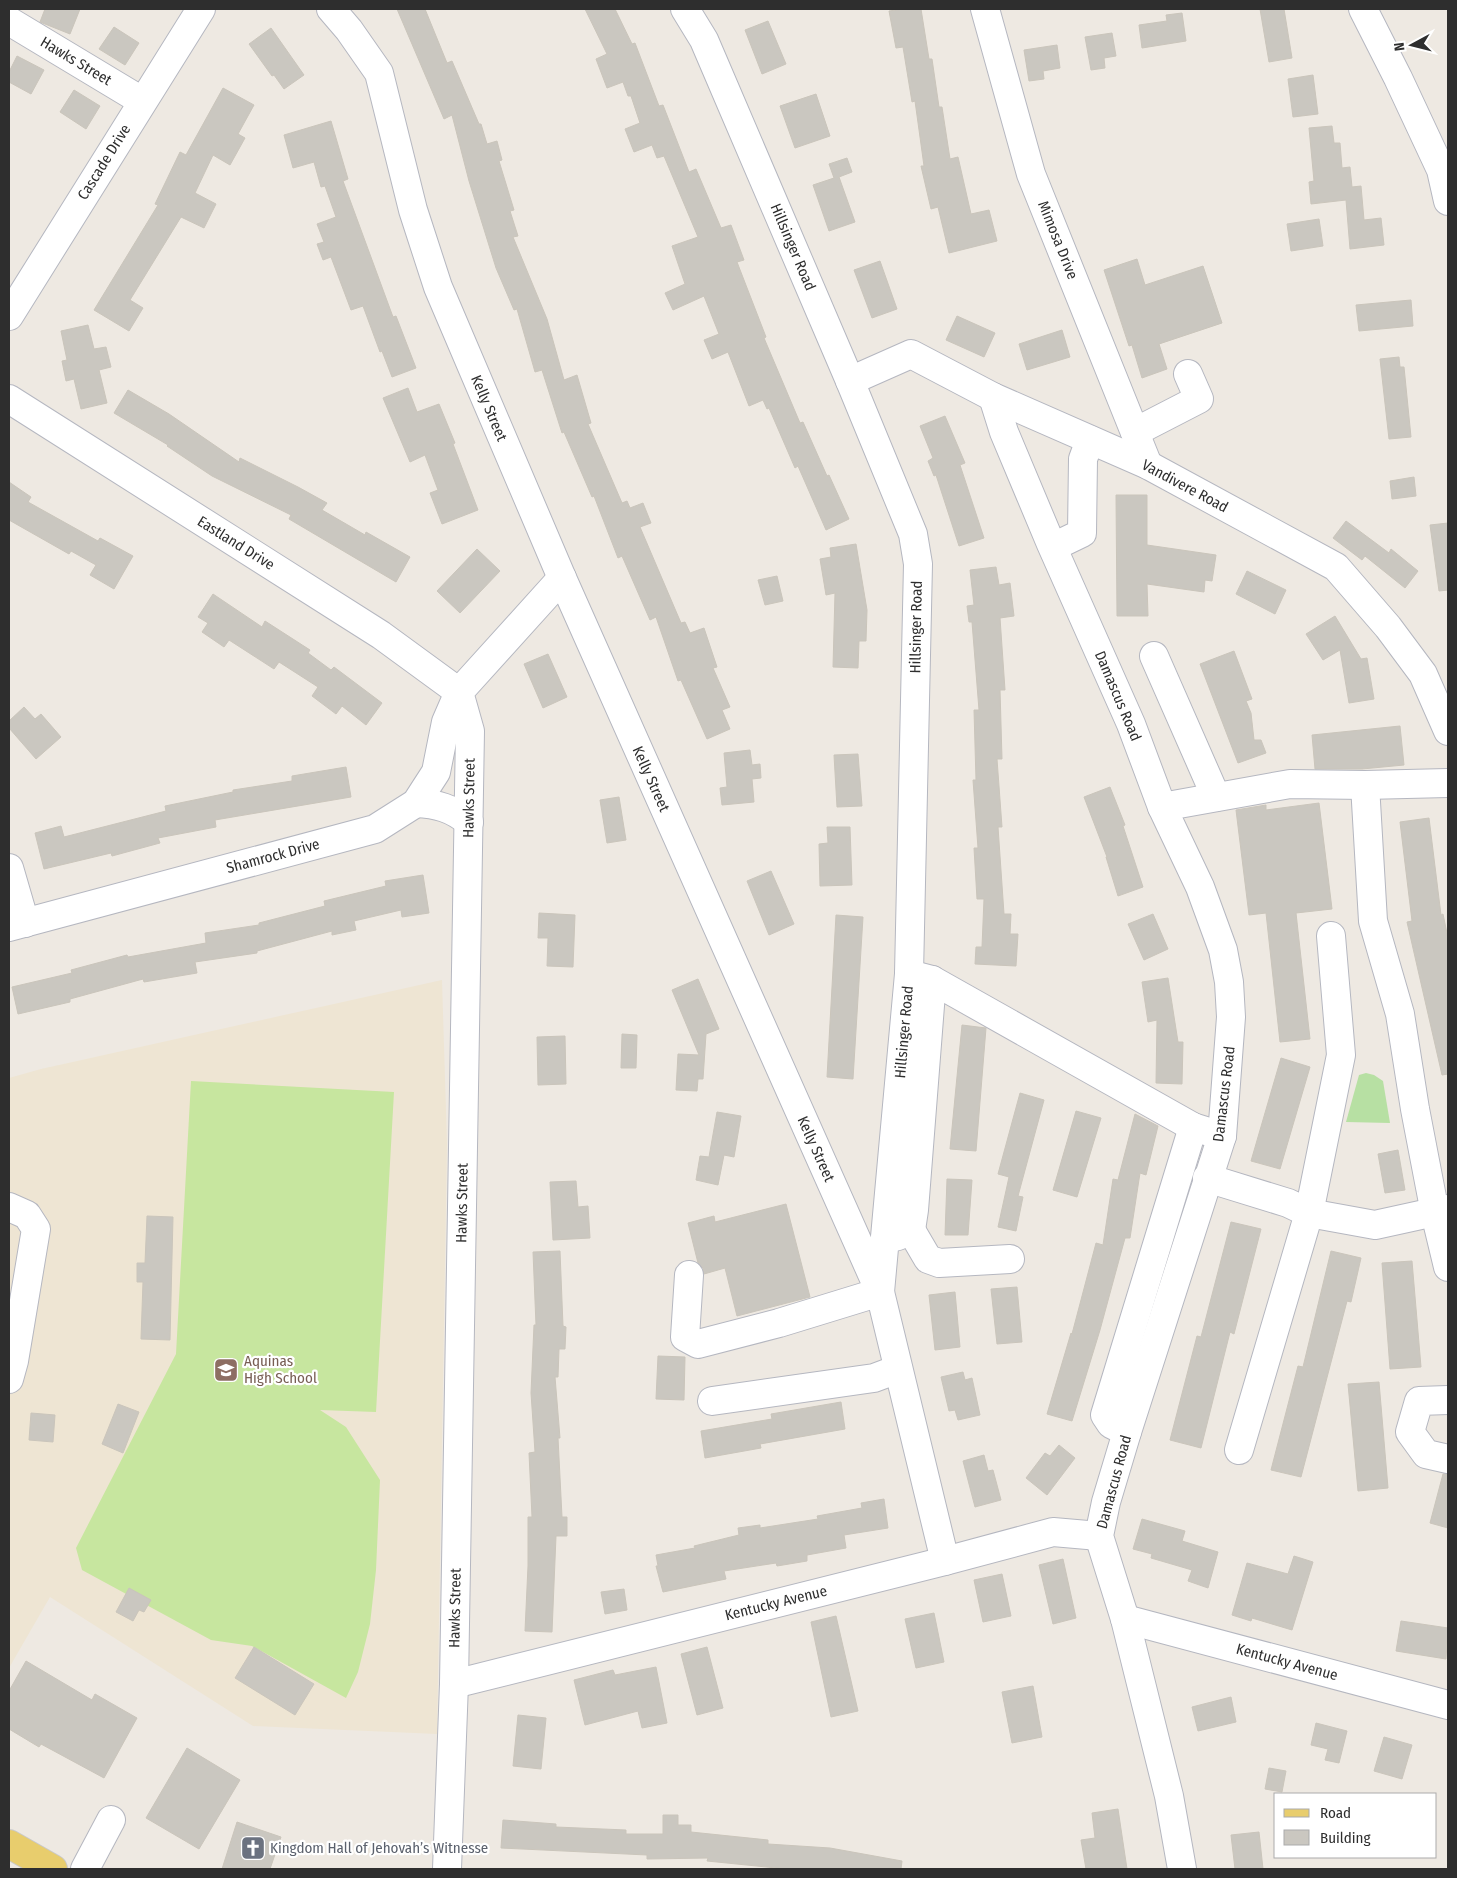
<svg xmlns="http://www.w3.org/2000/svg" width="1457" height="1878" viewBox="0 0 1457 1878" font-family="'Fira Sans Condensed',sans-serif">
  <rect width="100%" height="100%" fill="#eee9e2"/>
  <!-- education -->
  <polygon fill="#eee5d3" points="442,980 447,1144 437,1734 253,1726 50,1597 9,1668 9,1078 41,1069"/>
  <!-- green -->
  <polygon fill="#b7e0a3" points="1366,1073 1374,1075 1383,1081 1390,1123 1346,1122 1359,1075"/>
  <!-- pitch -->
  <polygon fill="#c7e69f" points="191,1081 394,1092 376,1412 320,1410 346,1427 380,1480 376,1570 370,1624 358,1672 346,1698 252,1646 211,1640 82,1570 76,1548 176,1354"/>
  <!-- building -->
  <g fill="#cac7c0" stroke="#cac5bb">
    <polygon points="45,9 80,9 70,34 40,22"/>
    <polygon points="397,9 425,9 447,63 452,61 479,124 481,124 487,144 497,141 502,160 499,161 514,210 510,211 518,236 513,237 547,319 564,380 577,375 591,423 588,424 622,503 627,501 630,508 643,503 651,523 640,527 681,623 685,622 690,633 704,628 717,667 713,668 730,707 722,710 730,729 707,739 681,680 678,681 656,617 650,620 622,556 618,558 594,496 592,497 564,432 562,433 542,370 535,372 517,309 514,310 496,268 469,181 452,115 444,119"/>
    <polygon points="585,9 615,9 632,44 635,43 659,106 663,105 689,172 696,169 721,228 731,225 744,260 737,262 766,337 764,338 800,423 803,422 827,476 829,475 849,519 826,530 798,466 795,468 769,408 767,409 763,400 749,406 728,352 712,359 704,340 719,334 704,296 673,310 665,293 685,284 672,246 698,237 664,156 657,158 652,145 634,152 625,129 640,123 631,96 628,96 623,82 607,88 596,59 607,54"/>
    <polygon points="902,9 921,9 929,59 932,59 939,107 942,107 950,159 958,157 971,214 989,210 997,241 949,253 938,207 931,209 921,166 924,166 915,101 912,102 903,47 896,48 889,11"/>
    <polygon points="1260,9 1284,9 1292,58 1269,62"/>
    <polygon points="1182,13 1186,41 1142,48 1139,25 1167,21 1166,15"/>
    <polygon points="768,21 786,64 762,74 745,30"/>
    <polygon points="114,27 139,43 125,65 99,49"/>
    <polygon points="271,28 304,75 284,89 274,75 272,76 249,44"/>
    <polygon points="1112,33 1116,56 1104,58 1105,68 1091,70 1085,37"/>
    <polygon points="1057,45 1060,68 1043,71 1044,79 1029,81 1024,50"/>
    <polygon points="17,56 44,70 31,94 9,82 9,72"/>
    <polygon points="1313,75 1318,114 1293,117 1288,79"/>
    <polygon points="223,88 254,105 238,134 245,138 230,165 213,155 195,193 216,204 204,228 181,217 130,300 143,308 129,331 94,310 158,205 155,204 180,152 186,155"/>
    <polygon points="74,90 100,106 86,129 60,112"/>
    <polygon points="816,94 830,136 795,148 780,106"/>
    <polygon points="331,121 348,179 343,181 393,317 396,316 416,368 392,377 382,351 380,352 363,306 351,310 331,257 323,260 317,244 324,242 317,224 336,217 325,186 321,187 314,162 293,168 284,135"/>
    <polygon points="1332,126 1334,143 1340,143 1342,168 1350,167 1352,187 1361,186 1364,220 1381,218 1384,245 1350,249 1346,200 1311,204 1309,182 1314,181 1309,128"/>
    <polygon points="847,158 852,172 839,177 855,222 829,231 813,185 834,178 829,164"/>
    <polygon points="1319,219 1323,246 1291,251 1287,224"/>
    <polygon points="1137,259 1145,285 1203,266 1222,323 1159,344 1167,369 1142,378 1132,345 1129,346 1104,270"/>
    <polygon points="880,261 897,309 872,318 854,270"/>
    <polygon points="1411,300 1413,326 1359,331 1356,305"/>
    <polygon points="957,316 995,333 984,357 946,340"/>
    <polygon points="88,325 94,349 106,347 111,367 99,370 107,403 81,409 74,379 66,381 62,361 67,360 61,331"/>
    <polygon points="1062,330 1070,357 1027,370 1019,344"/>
    <polygon points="1399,357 1400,367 1404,367 1411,437 1389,439 1380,359"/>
    <polygon points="408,388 417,412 439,404 455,443 453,444 478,510 442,524 430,493 438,490 425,455 410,462 383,398"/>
    <polygon points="128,390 169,414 239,462 240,458 298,487 327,503 322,510 365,535 366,532 410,557 396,582 289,519 291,515 212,476 167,446 168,445 114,413"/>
    <polygon points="945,416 965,463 960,465 984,538 959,546 936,475 934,476 928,461 933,458 920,426"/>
    <polygon points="1414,477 1416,496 1392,499 1390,481"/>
    <polygon points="9,482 31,497 28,502 98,541 100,538 133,556 114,589 90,575 96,565 71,551 69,554 9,520"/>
    <polygon points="1116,495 1147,495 1147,545 1216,555 1212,581 1205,580 1204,592 1147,584 1148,616 1117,616"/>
    <polygon points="1346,521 1389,553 1391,549 1418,571 1405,588 1365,556 1362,560 1333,538"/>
    <polygon points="1448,523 1448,590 1439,591 1430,525"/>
    <polygon points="856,544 867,610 866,641 859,641 858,668 833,667 835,593 826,595 820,559 831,557 830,548"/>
    <polygon points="477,549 500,571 460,613 437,591"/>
    <polygon points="996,567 999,585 1010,583 1014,616 1000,618 1005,690 1000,690 1002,759 997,759 1002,827 998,827 1004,914 1011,914 1010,934 1018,934 1016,966 975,964 976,947 982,947 984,899 977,899 974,848 978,848 973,780 976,780 974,710 979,710 972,622 969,622 967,606 974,605 970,570"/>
    <polygon points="1247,571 1286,590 1275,614 1236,594"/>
    <polygon points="777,576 783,601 765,605 758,580"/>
    <polygon points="213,594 262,627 265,621 310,650 308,653 331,670 334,667 382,703 366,725 342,706 336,714 312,696 318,687 279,662 274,669 229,640 224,647 202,632 208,623 198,617"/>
    <polygon points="1335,616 1361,659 1367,658 1374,699 1349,703 1340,650 1323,660 1306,634"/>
    <polygon points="1234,651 1252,699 1246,701 1251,713 1254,740 1261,740 1266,753 1238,763 1200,664"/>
    <polygon points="548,654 567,697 543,708 524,664"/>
    <polygon points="24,707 35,719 41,714 61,737 36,759 9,728 9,721"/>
    <polygon points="1400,726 1404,765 1362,769 1315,769 1312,735"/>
    <polygon points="750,750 752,765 760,764 761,778 752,779 754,802 722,805 720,788 727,787 724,753"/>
    <polygon points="858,754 862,806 837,807 834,755"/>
    <polygon points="346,767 351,797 215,820 216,827 158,838 160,843 112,856 111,853 44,869 35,833 61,826 64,837 166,811 165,806 233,792 233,790 292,781 292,776"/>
    <polygon points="1110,787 1125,825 1123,826 1143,887 1118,896 1106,857 1107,857 1084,797"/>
    <polygon points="619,797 626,840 607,843 600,800"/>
    <polygon points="1319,803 1332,909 1296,913 1310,1039 1280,1042 1266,913 1249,915 1236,810 1266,805 1266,810"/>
    <polygon points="1429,818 1441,915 1443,914 1448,938 1448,1074 1442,1075 1407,922 1412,921 1400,822"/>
    <polygon points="827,827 850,827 852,885 820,886 819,844 828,843"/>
    <polygon points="771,871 794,924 769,935 747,881"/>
    <polygon points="423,875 429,913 402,917 401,910 354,921 356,930 332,935 332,931 257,951 257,953 195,962 197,973 144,982 143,979 70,999 70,1002 18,1014 12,987 72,973 71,970 127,955 128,957 206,943 205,933 259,925 259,923 325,906 324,901 386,886 385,881"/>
    <polygon points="539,913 575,915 573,967 547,966 548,938 538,938"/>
    <polygon points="1153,914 1168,949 1144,960 1128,924"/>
    <polygon points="836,915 863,917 853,1079 827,1077"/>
    <polygon points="1168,978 1178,1042 1183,1042 1182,1084 1156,1083 1157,1020 1148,1022 1142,982"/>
    <polygon points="698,979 719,1029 706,1034 703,1079 698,1079 697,1091 676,1090 678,1054 699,1055 672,990"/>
    <polygon points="962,1025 986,1028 976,1151 950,1149"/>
    <polygon points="622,1034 637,1035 636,1068 621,1068"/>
    <polygon points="565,1036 566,1084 538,1085 537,1037"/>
    <polygon points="1281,1058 1310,1067 1280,1169 1251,1161"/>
    <polygon points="1020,1093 1044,1100 1018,1196 1023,1197 1016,1231 998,1227 1009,1177 998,1174"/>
    <polygon points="1076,1111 1101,1118 1077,1197 1053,1190"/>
    <polygon points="717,1112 741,1116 734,1157 724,1155 718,1185 696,1180 700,1156 709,1157"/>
    <polygon points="1135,1114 1158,1126 1146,1175 1140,1173 1130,1238 1125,1238 1100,1330 1072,1421 1047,1414 1071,1333 1072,1334 1096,1243 1103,1245 1113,1179 1118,1180"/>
    <polygon points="1398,1150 1405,1190 1385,1193 1378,1154"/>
    <polygon points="947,1179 972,1180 968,1235 945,1235"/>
    <polygon points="576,1181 578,1207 588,1206 590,1238 553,1240 550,1182"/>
    <polygon points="786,1204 810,1297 737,1316 725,1268 704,1274 703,1268 698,1263 688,1223 714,1216 715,1222"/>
    <polygon points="147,1216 173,1217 170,1340 141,1339 143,1282 137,1282 137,1263 145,1263"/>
    <polygon points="1231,1222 1261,1229 1234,1334 1230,1332 1201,1448 1170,1440 1197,1336 1201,1337"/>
    <polygon points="560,1251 563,1326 566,1327 565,1349 559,1349 558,1377 555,1377 560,1438 558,1438 562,1517 567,1517 567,1536 556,1536 552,1632 525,1631 528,1566 528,1517 532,1517 529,1453 535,1452 531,1393 534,1325 536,1325 533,1252"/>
    <polygon points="1331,1251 1361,1258 1351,1302 1347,1301 1301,1477 1271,1470 1298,1366 1303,1367"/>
    <polygon points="1412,1261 1421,1367 1390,1369 1382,1263"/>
    <polygon points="1017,1287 1022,1342 997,1344 991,1289"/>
    <polygon points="955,1292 960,1347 935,1350 929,1295"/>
    <polygon points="658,1356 685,1357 684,1400 656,1399"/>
    <polygon points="963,1372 965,1380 972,1378 980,1415 958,1420 955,1410 949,1411 941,1377"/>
    <polygon points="1379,1382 1388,1488 1358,1491 1348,1384"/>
    <polygon points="841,1402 845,1429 760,1444 761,1448 705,1458 701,1431 772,1419 771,1414"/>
    <polygon points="118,1404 139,1412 123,1453 102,1444"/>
    <polygon points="31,1413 55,1415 53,1442 29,1440"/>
    <polygon points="1059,1445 1075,1458 1047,1495 1026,1478 1045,1453 1050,1456"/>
    <polygon points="984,1455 988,1471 993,1470 1001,1500 975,1507 963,1461"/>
    <polygon points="1443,1474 1448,1474 1448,1528 1430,1523"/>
    <polygon points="884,1499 888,1528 844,1535 846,1548 807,1555 807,1561 777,1566 776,1563 724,1571 726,1579 663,1592 656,1566 658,1566 656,1555 695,1548 694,1546 739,1535 738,1528 760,1525 760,1528 818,1519 817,1516 862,1508 861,1503"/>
    <polygon points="1142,1519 1185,1531 1182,1541 1218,1552 1208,1588 1188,1581 1192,1570 1151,1558 1152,1554 1133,1549"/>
    <polygon points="1294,1556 1313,1562 1292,1630 1252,1618 1251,1621 1232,1615 1247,1563 1288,1574"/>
    <polygon points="1063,1559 1076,1618 1053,1624 1039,1565"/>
    <polygon points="1002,1574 1011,1616 983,1622 974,1580"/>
    <polygon points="129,1588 151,1600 144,1612 139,1610 133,1621 116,1612"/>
    <polygon points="624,1589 627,1610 605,1614 601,1592"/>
    <polygon points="934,1613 944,1662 916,1668 905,1619"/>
    <polygon points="836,1616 858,1711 831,1717 811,1622"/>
    <polygon points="1401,1621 1448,1628 1446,1659 1396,1651"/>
    <polygon points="254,1647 314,1684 295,1715 235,1678"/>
    <polygon points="707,1647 723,1708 697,1715 681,1654"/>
    <polygon points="26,1661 92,1700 95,1694 137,1718 104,1778 41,1744 39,1747 9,1729 9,1691"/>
    <polygon points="656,1667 667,1723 642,1728 638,1711 585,1725 574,1680 613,1670 615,1675"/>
    <polygon points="1033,1686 1042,1737 1012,1743 1002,1692"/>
    <polygon points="1231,1697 1236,1722 1198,1731 1192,1707"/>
    <polygon points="518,1715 546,1718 541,1769 513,1766"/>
    <polygon points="1316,1723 1347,1731 1339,1763 1325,1760 1328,1749 1311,1745"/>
    <polygon points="1384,1737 1412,1745 1402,1779 1374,1771"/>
    <polygon points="187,1748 240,1780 199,1849 146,1818"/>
    <polygon points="1269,1768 1286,1771 1282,1792 1265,1789"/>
    <polygon points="1118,1809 1127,1869 1086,1869 1081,1840 1095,1838 1092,1813"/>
    <polygon points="663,1815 678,1815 678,1825 691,1825 691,1832 768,1840 768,1844 830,1848 902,1861 901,1869 786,1869 707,1861 708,1858 647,1859 647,1855 501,1848 503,1820 556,1824 556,1827 626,1830 626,1834 663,1834"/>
    <polygon points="237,1822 281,1837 270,1869 222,1869"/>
    <polygon points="1259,1832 1263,1869 1235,1869 1231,1835"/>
  </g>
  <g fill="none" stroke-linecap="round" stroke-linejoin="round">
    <defs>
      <g id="minor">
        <polyline points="331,9 349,30 379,73 413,210 438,287 562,578 880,1292 945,1561"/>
        <polyline points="685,9 704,40 850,381 913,534 918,564 909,974 880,1292 779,1323 698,1344 685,1337 689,1275"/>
        <polyline points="985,9 1031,174 1148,465"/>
        <polyline points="1363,9 1398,78 1441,170 1448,201"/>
        <polyline points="9,21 142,101"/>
        <polyline points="9,316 201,9"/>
        <polyline points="850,381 911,354 993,397 1148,465 1336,567 1388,627 1423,674 1448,731"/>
        <polyline points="993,397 1004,432 1051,544 1131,724 1162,807 1200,887 1223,950 1229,982 1231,1017 1222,1136 1127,1432 1106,1502 1099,1536 1125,1619 1169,1796 1182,1869"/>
        <polyline points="9,399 381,635 459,692 446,722 436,772 416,803 375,829 9,927"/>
        <polyline points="1135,432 1199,399 1188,374"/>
        <polyline points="1053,547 1082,533 1083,459 1090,440"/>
        <polyline points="1154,656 1216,797"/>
        <polyline points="1365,785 1373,921 1400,1014 1415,1109 1435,1213 1448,1267"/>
        <path d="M416,803C437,804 452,808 469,822"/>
        <polyline points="1162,807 1290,784 1365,785 1448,783"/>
        <polyline points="9,868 25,923"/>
        <polyline points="909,974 932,980 1193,1127 1222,1136"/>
        <polyline points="1207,1178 1288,1203 1309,1213 1375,1225 1448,1209"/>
        <polyline points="9,1207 27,1215 36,1229 14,1361 9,1379"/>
        <polyline points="911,1230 928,1259 939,1263 1010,1259"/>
        <polyline points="885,1239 898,1236 911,1230 914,1210 932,980"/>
        <polyline points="1448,1400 1419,1401 1410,1432 1426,1454 1448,1459"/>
        <polyline points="712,1401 874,1378 898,1369"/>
        <polyline points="1127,1432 1111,1424 1105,1415 1193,1127"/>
        <polyline points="1239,1450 1309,1213 1341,1055 1331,936"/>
        <polyline points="1125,1619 1448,1705"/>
        <polyline points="454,1684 945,1561 1053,1532 1099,1536"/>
        <polyline points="85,1869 111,1820"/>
        <polyline points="447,1869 454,1684 470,731 459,692 562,578"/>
      </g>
      <polyline id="major" points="9,1844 53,1869"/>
    </defs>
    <!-- minor casing -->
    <use href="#minor" stroke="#b5b7c0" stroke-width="30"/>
    <!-- major casing -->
    <use href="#major" stroke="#c9c9c9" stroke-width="30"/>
    <!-- minor -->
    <use href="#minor" stroke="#fff" stroke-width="28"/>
    <!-- major -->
    <use href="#major" stroke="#e8cd6d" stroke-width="28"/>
  </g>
  <!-- icons -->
  <defs>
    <symbol id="school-square" viewBox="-11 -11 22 22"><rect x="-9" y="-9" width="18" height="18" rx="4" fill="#8d6e63" stroke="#fff"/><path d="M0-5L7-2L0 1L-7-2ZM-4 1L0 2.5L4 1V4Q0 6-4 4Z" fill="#fff"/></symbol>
    <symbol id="church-square" viewBox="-11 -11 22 22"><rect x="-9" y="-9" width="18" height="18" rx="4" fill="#6b7280" stroke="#fff"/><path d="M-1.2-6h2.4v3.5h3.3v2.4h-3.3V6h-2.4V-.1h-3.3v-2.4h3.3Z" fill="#fff"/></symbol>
  </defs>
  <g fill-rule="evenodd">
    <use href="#school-square" x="212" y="1356" width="28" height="28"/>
    <use href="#church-square" x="239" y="1834" width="28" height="28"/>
  </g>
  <g text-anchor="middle" stroke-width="4.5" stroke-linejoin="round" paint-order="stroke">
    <!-- street labels -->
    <g font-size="15" fill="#2e2e2e" stroke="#fff">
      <text transform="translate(76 61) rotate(31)" y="5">Hawks Street</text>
      <text transform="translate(104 162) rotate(-58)" y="5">Cascade Drive</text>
      <text transform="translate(1058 240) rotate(68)" y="5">Mimosa Drive</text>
      <text transform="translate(793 247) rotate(67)" y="5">Hillsinger Road</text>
      <text transform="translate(489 408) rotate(67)" y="5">Kelly Street</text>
      <text transform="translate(1185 486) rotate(28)" y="5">Vandivere Road</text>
      <text transform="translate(236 543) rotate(32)" y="5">Eastland Drive</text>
      <text transform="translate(916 627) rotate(-89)" y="5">Hillsinger Road</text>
      <text transform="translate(1118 696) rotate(67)" y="5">Damascus Road</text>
      <text transform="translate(651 779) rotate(66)" y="5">Kelly Street</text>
      <text transform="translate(469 798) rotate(-89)" y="5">Hawks Street</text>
      <text transform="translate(273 856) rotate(-15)" y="5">Shamrock Drive</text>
      <text transform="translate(904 1032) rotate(-85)" y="5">Hillsinger Road</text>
      <text transform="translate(1224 1094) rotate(-83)" y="5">Damascus Road</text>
      <text transform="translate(816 1149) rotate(66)" y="5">Kelly Street</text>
      <text transform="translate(462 1203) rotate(-89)" y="5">Hawks Street</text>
      <text transform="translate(1114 1482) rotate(-75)" y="5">Damascus Road</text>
      <text transform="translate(776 1603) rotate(-14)" y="5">Kentucky Avenue</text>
      <text transform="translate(455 1608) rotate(-89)" y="5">Hawks Street</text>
      <text transform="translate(1287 1662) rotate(15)" y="5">Kentucky Avenue</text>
    </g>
    <!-- education labels -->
    <g font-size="15" fill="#785e54" stroke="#fff" text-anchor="start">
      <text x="244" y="1366">Aquinas<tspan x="244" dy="17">High School</tspan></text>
    </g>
    <!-- worship labels -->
    <g font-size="15" fill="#5b616d" stroke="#fff" text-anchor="start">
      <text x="270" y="1853">Kingdom Hall of Jehovah’s Witnesse</text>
    </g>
  </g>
  <!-- border -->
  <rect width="1457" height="1878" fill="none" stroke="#2e2e2e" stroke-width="20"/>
  <!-- legend -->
  <rect x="1274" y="1793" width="162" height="65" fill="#ffffff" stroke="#ababab"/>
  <rect x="1284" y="1809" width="25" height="8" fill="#e8cd6d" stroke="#ababab"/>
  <text x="1320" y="1818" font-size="15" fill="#2e2e2e">Road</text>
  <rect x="1284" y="1830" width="25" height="15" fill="#cac7c0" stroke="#ababab"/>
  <text x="1320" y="1843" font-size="15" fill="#2e2e2e">Building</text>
  <!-- north arrow -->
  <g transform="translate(1412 45) rotate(263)" stroke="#ffffff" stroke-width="4" paint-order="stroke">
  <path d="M0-4L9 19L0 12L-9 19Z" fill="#2e2e2e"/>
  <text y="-8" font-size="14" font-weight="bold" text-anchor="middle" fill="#2e2e2e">N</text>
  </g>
</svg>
